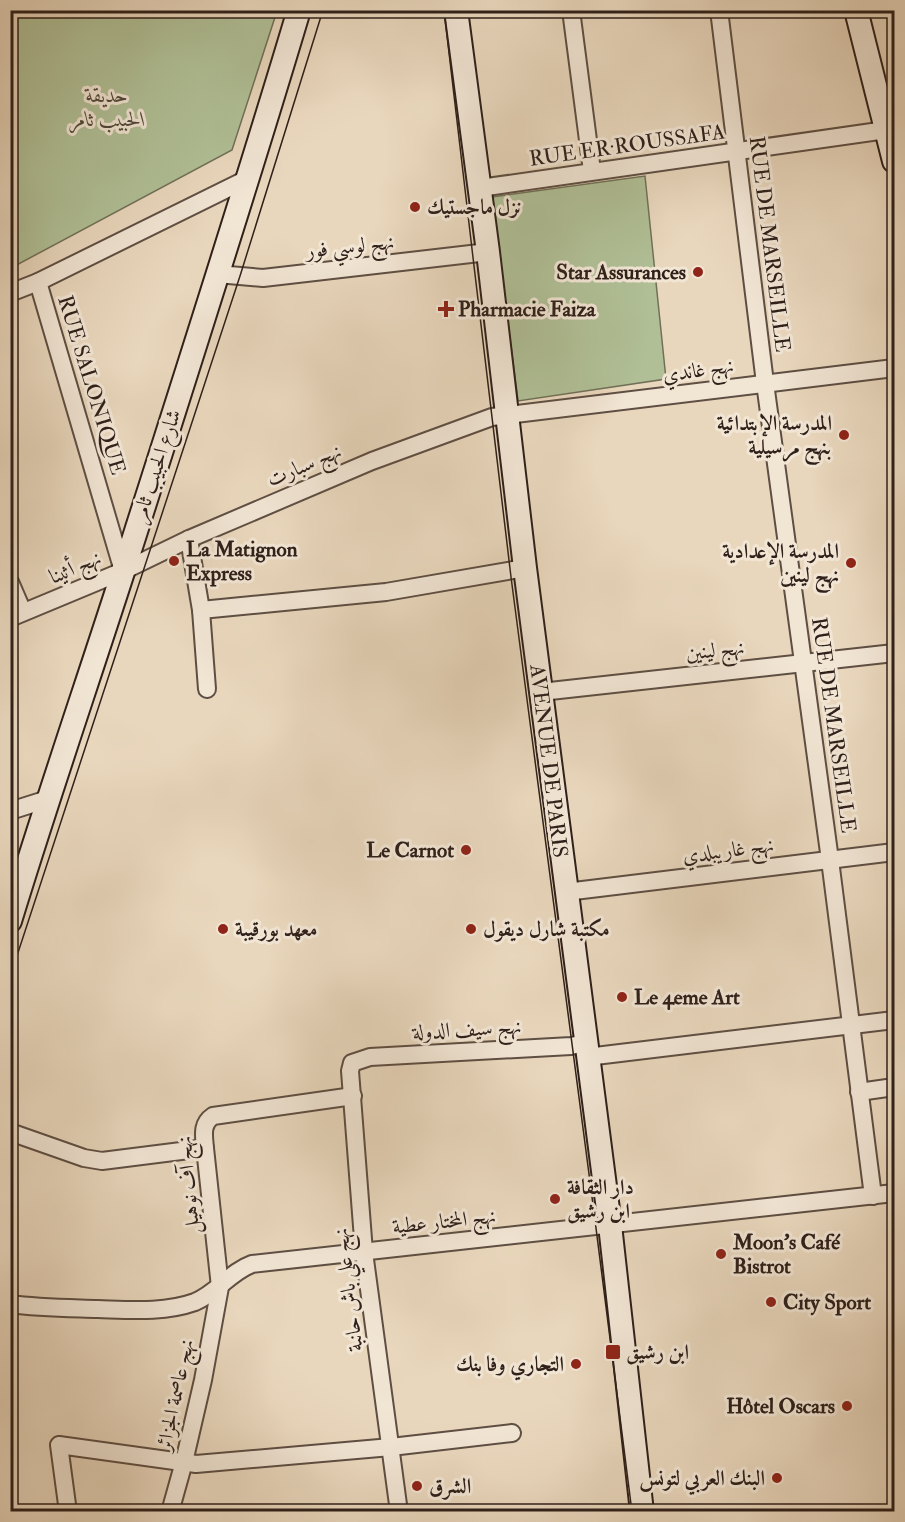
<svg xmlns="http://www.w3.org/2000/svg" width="905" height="1522" viewBox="0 0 905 1522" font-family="'IM FELL Double Pica',Amiri,serif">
  <rect width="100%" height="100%" fill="#e9d7bd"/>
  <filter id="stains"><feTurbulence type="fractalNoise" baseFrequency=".00333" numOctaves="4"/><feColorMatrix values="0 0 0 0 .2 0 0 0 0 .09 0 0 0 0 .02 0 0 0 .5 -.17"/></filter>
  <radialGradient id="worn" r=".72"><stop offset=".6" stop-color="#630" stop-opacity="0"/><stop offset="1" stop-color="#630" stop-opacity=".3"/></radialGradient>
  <!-- green -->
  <g fill="#b0bf96" stroke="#707058" stroke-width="1.5">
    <polygon points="10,11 11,10 277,11 232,150 11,268"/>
    <polygon points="645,176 666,379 518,401 492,197"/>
  </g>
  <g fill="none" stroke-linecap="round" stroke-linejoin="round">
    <defs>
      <g id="street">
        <polyline points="571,10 592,171"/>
        <polyline points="719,10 765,383 830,860 873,1196"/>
        <polyline points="480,188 886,130"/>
        <polyline points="217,274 263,278 488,252"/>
        <polyline points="38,282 123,571"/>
        <polyline points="10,293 38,282 249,178"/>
        <polyline points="189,539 201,610 207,689"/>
        <polyline points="10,582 23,612"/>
        <polyline points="201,610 386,592 525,568"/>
        <polyline points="10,618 123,571 189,539 372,461 492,417 894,368"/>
        <polyline points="541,692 894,653"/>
        <polyline points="10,811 48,799"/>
        <polyline points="566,892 894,852"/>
        <polyline points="587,1057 894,1020"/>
        <polyline points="859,1092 894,1087"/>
        <polyline points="10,1132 84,1158 102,1161 205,1148"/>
        <path d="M10,1304C40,1308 69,1308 98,1309C130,1310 164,1313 195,1302C217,1293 230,1272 252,1264L894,1193"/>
        <polyline points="68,1512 59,1445 196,1464 391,1447 512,1433"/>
        <path d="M170,1512L184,1462L203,1380L220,1287L205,1148C204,1136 201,1124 213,1116L353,1096"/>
        <polyline points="399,1512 364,1252 350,1071 352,1063 370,1057 571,1046 585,1043"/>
      </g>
      <g id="secondary">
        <polyline points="456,10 488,252 525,568 610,1225 642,1512"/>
        <polyline points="856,10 894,161"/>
        <path d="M10,921C46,803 86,687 124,569C183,383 243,198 299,10"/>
      </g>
    </defs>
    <!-- street casing -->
    <use href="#street" stroke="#5e4e43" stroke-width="20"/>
    <!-- secondary casing -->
    <use href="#secondary" stroke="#2f201a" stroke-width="26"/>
    <!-- street -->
    <use href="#street" stroke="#f1e5d4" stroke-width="16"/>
    <!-- secondary -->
    <use href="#secondary" stroke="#f1e5d4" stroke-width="22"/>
    <!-- tram -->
    <g stroke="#2f201a" stroke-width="1.5">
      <path d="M444,10C467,199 487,388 511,577C550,888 594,1200 632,1512"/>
      <polyline points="10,977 240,276 323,10"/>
    </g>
  </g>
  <!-- markers -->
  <g fill="#8f2418" stroke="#f1e5d4" stroke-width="2">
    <circle cx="415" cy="207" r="6"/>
    <circle cx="698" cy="272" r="6"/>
    <path d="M443 300h6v6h6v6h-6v6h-6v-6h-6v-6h6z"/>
    <circle cx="844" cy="435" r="6"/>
    <circle cx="174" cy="561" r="6"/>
    <circle cx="851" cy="563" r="6"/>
    <circle cx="466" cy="850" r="6"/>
    <circle cx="223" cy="929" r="6"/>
    <circle cx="471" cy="929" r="6"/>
    <circle cx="622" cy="997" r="6"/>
    <circle cx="555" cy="1199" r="6"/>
    <circle cx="721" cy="1254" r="6"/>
    <circle cx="771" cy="1302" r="6"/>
    <rect x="605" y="1344" width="16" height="16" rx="3"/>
    <circle cx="576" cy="1364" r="6"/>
    <circle cx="847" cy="1406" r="6"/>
    <circle cx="777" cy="1478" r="6"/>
    <circle cx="417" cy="1486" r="6"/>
  </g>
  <g text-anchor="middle" stroke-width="6" stroke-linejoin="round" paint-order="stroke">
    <!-- park labels -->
    <g font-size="21" font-style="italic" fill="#4f4839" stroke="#f1e5d4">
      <text x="107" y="102">حديقة<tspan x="107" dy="24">الحبيب ثامر</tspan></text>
    </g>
    <!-- street labels -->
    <g font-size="21" fill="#2f201a" stroke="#f1e5d4">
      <text transform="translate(627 145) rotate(-8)" y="7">RUE ER·ROUSSAFA</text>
      <text transform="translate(770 244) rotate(83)" y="7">RUE DE MARSEILLE</text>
      <text transform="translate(350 246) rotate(-6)" y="7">نهج لوسي فور</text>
      <text transform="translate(698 370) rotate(-8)" y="7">نهج غاندي</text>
      <text transform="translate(92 385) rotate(73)" y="7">RUE SALONIQUE</text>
      <text transform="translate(304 465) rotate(-23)" y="7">نهج سبارت</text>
      <text transform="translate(156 466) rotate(-72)" y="7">شارع الحبيب ثامر</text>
      <text transform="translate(75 567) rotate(-23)" y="7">نهج أثينا</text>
      <text transform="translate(715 650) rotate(-6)" y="7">نهج لينين</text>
      <text transform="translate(834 725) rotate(82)" y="7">RUE DE MARSEILLE</text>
      <text transform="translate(549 761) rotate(83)" y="7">AVENUE DE PARIS</text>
      <text transform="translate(728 850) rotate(-7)" y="7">نهج غاريبلدي</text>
      <text transform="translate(467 1029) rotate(-3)" y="7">نهج سيف الدولة</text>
      <text transform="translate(188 1185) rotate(-95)" y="7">نهج آف نوهيل</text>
      <text transform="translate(444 1221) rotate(-6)" y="7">نهج المختار عطية</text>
      <text transform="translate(348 1290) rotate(-97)" y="7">نهج علي باش حانبة</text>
      <text transform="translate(175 1395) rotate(-78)" y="7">نهج عاصمة الجزائر</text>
    </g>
    <!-- poi labels -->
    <g font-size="21" font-weight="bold" fill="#2f201a" stroke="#f1e5d4" text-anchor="start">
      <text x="427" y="214">نزل ماجستيك</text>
      <text x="686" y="279" text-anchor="end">Star Assurances</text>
      <text x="458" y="316">Pharmacie Faiza</text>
      <text x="832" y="430" text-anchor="end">المدرسة الإبتدائية<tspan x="832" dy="24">بنهج مرسيلية</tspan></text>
      <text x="186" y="556">La Matignon<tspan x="186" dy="24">Express</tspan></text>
      <text x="839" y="558" text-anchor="end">المدرسة الإعدادية<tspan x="839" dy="24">نهج لينين</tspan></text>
      <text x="454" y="857" text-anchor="end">Le Carnot</text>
      <text x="235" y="936">معهد بورقيبة</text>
      <text x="483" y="936">مكتبة شارل ديقول</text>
      <text x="634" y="1004">Le 4eme Art</text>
      <text x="567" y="1194">دار الثقافة<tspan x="567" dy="24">ابن رشيق</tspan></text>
      <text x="733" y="1249">Moon's Café<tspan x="733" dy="24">Bistrot</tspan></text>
      <text x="783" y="1309">City Sport</text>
      <text x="626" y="1359">ابن رشيق</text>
      <text x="564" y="1371" text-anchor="end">التجاري وفا بنك</text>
      <text x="835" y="1413" text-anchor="end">Hôtel Oscars</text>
      <text x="765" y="1485" text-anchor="end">البنك العربي لتونس</text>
      <text x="429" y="1493">الشرق</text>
    </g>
  </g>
  <!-- margin -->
  <rect width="905" height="1522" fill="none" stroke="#e9d7bd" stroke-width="36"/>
  <rect x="12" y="12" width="881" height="1498" fill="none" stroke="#2f201a" stroke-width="3"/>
  <rect x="18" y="18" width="869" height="1486" fill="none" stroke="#2f201a" stroke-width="1.5"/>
  <rect width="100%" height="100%" filter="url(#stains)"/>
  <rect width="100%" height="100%" fill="url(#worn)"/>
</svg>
